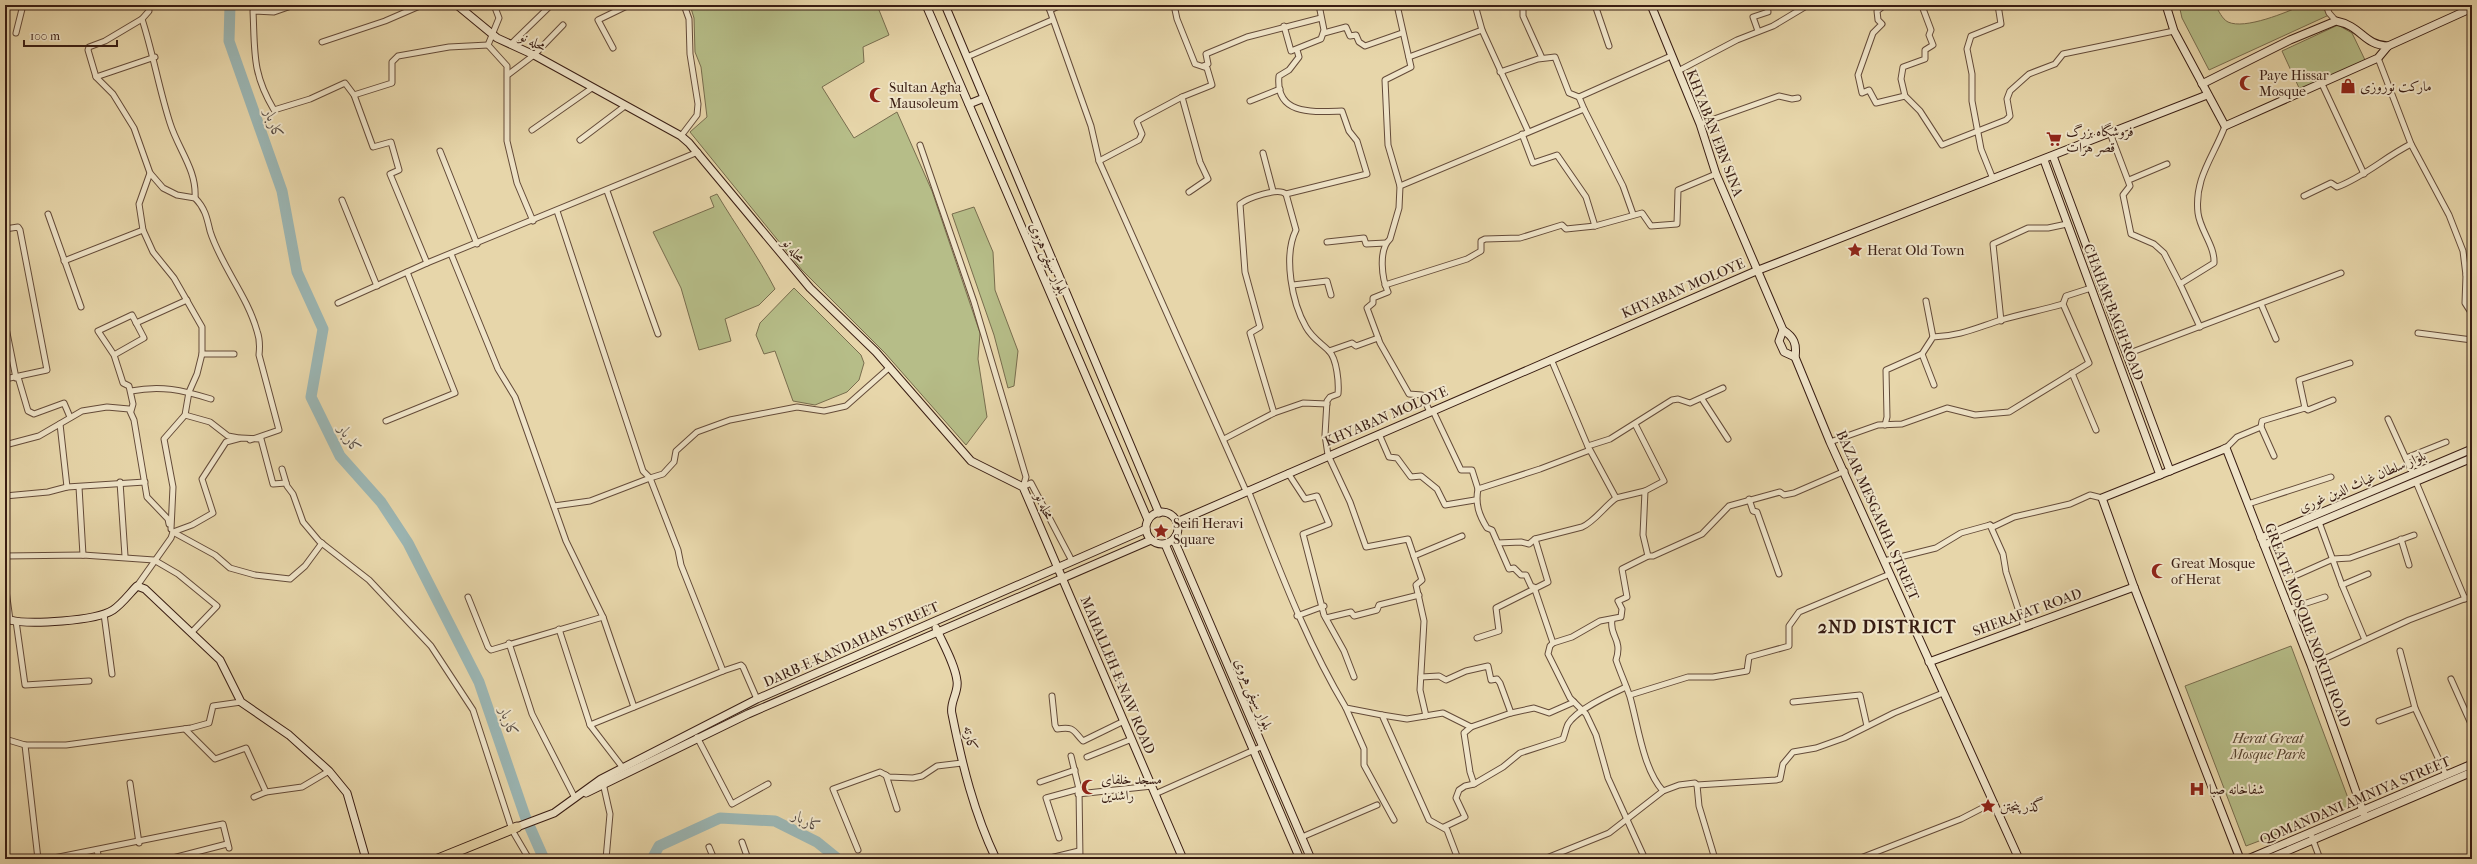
<svg xmlns="http://www.w3.org/2000/svg" width="2477" height="864" viewBox="0 0 2477 864" font-family="'IM FELL French Canon',Amiri,serif">
  <rect width="100%" height="100%" fill="#e7d6aa"/>
  <filter id="stains"><feTurbulence type="fractalNoise" baseFrequency=".005" numOctaves="4"/><feColorMatrix values="0 0 0 0 .2 0 0 0 0 .09 0 0 0 0 .02 0 0 0 .5 -.17"/></filter>
  <radialGradient id="worn" r=".72"><stop offset=".6" stop-color="#630" stop-opacity="0"/><stop offset="1" stop-color="#630" stop-opacity=".3"/></radialGradient>
  <!-- green -->
  <g fill="#b6bd88" stroke="#786d4e">
    <polygon points="690,5 877,5 889,35 863,47 864,62 822,87 854,138 897,112 932,191 980,333 978,359 987,417 966,445 885,353 802,270 690,132 707,117 701,67 695,52 694,18"/>
    <path d="M2179,5H2215C2219,11 2222,19 2228,22C2245,30 2287,12 2303,5C2308,3 2318,5 2325,5L2329,15L2209,70L2182,18Z"/>
    <polygon points="2338,25 2352,33 2365,60 2300,90 2282,51"/>
    <path d="M717,194C736,226 758,256 775,289L759,305L725,319L731,341L699,350L681,288L653,232L714,207L710,197Z"/>
    <polygon points="974,207 993,252 995,290 1018,351 1014,386 1008,388 994,335 952,214"/>
    <polygon points="794,288 861,355 864,363 859,380 847,392 815,405 793,401 775,351 764,354 756,335 760,323"/>
    <polygon points="2291,646 2351,806 2246,846 2185,686"/>
  </g>
  <g fill="none" stroke-linecap="round" stroke-linejoin="round">
    <!-- river -->
    <g stroke="#9bb6b4" stroke-width="11">
      <polyline points="230,5 229,41 282,191 297,272 323,329 311,397 340,456 381,502 408,543 479,682 525,816 544,859"/>
      <polyline points="652,859 659,846 720,818 775,821 817,842 838,859"/>
    </g>
    <defs>
      <g id="street">
        <path d="M148,5L149,11L142,19C153,53 159,89 170,123C178,149 197,170 195,198C205,208 207,218 210,231C221,266 247,295 257,331C260,339 260,346 259,355L279,430L250,440"/>
        <path d="M294,5L274,12L253,11C255,53 252,73 274,110L310,99L345,83L354,95L373,147L391,142L399,170L390,174L427,263"/>
        <polyline points="494,5 499,18 488,45 507,66 507,141 517,183 533,221"/>
        <polyline points="1048,5 1091,126 1099,161 1246,491"/>
        <path d="M1397,5L1411,67L1385,80L1388,145L1400,186L1399,208L1390,239C1378,250 1382,279 1388,292L1373,298V303L1367,308L1380,343L1409,394L1422,395L1430,412"/>
        <polyline points="1475,5 1482,30 1528,131"/>
        <polyline points="1523,5 1523,16 1542,58"/>
        <polyline points="1595,5 1609,46"/>
        <polyline points="1885,5 1877,11 1878,20 1882,24 1873,33 1858,75 1862,93 1869,90 1876,103 1905,96"/>
        <polyline points="2326,5 2329,13 2336,21"/>
        <polyline points="1922,6 1931,30 1929,35 1933,45 1925,50 1925,59 1903,67 1901,79 1905,96 1920,111 1942,145 2006,120 2010,116 2007,99 2010,91 2029,74 2055,64 2063,54 2174,31"/>
        <polyline points="1050,10 1061,5"/>
        <polyline points="142,19 105,41 89,47 88,50 96,77 113,94 134,128 150,173 163,188 177,195 195,198"/>
        <polyline points="1284,26 1291,51 1321,39 1324,30 1319,5"/>
        <polyline points="1758,31 1753,17 1768,12 1767,5"/>
        <polyline points="16,33 23,5"/>
        <polyline points="1324,33 1346,27 1350,36 1356,35 1359,42 1365,46 1402,33"/>
        <polyline points="322,42 385,21 422,5"/>
        <polyline points="511,44 548,8"/>
        <polyline points="613,48 598,20 629,5"/>
        <path d="M1297,50L1299,57L1289,70L1279,76C1275,116 1314,112 1342,111L1349,131L1357,141L1367,174L1286,194L1296,230C1283,256 1292,303 1306,327C1312,338 1321,343 1329,351C1337,359 1339,383 1338,394L1330,397L1327,401L1325,435L1328,455L1350,502L1366,547L1408,539L1422,580L1416,585L1424,621L1420,690L1426,716"/>
        <polyline points="967,57 1052,20"/>
        <polyline points="1409,57 1482,30"/>
        <polyline points="2378,58 2411,144 2449,215 2463,251 2466,275 2465,303 2472,314"/>
        <polyline points="1203,66 1208,64 1206,54 1247,37 1321,18"/>
        <polyline points="1678,71 1737,40 1773,26 1808,5"/>
        <polyline points="1500,72 1538,59 1555,57 1569,93 1579,97"/>
        <polyline points="509,74 534,55 563,25"/>
        <polyline points="96,77 155,57"/>
        <polyline points="2322,84 2364,174"/>
        <polyline points="354,95 392,83 392,62 398,56 449,47 488,45"/>
        <polyline points="1182,97 1200,162 1208,179 1189,192"/>
        <polyline points="1250,101 1280,89"/>
        <polyline points="1584,109 1623,186 1633,214"/>
        <polyline points="1700,124 1779,96 1792,99 1798,98"/>
        <polyline points="532,130 592,88"/>
        <polyline points="2110,133 2130,186 2123,195 2131,234 2154,244 2164,253 2180,284"/>
        <polyline points="1522,134 1533,163 1557,155 1586,197 1595,226"/>
        <polyline points="681,136 697,115 698,104 690,54 689,19 684,5"/>
        <polyline points="580,140 625,106"/>
        <polyline points="920,145 974,302 1026,477 1023,487"/>
        <polyline points="440,151 477,244"/>
        <polyline points="1263,153 1273,191"/>
        <polyline points="1099,161 1139,140 1142,134 1137,122 1139,120 1182,97 1212,85 1207,68 1195,64 1177,19 1174,5"/>
        <polyline points="150,173 139,204 143,230 153,252 174,278 202,327 202,354 197,374 189,392 185,415 164,439 173,487 171,529"/>
        <polyline points="1993,179 1981,149 1972,101 1972,74 1967,49 1971,36 2001,24 1998,5"/>
        <polyline points="2129,180 2167,164"/>
        <polyline points="1400,186 1584,109 1579,97 1671,56"/>
        <polyline points="607,191 658,334"/>
        <path d="M2304,196L2331,183L2337,187C2364,177 2385,157 2411,144"/>
        <polyline points="342,200 377,286"/>
        <polyline points="557,211 643,471 650,478 663,474 674,462 676,451 697,432 730,420 797,407 824,411 846,406 890,367"/>
        <polyline points="48,214 81,307"/>
        <polyline points="5,229 18,227 20,230 47,370 5,379"/>
        <polyline points="1327,242 1364,238 1366,244 1386,243"/>
        <polyline points="451,254 498,369 515,397 566,541 603,617 634,707"/>
        <polyline points="64,261 143,230"/>
        <polyline points="2466,275 2472,274"/>
        <polyline points="1293,285 1327,281 1331,295"/>
        <polyline points="1385,285 1467,259 1481,251 1481,241 1485,239 1520,238 1562,225 1566,229 1595,226 1642,213 1651,226 1677,224 1678,190 1716,174"/>
        <polyline points="1926,301 1933,337"/>
        <polyline points="338,303 427,263 698,152"/>
        <polyline points="2261,304 2276,339"/>
        <polyline points="2001,321 1993,244 2028,228 2048,228 2067,224"/>
        <polyline points="5,323 16,378"/>
        <polyline points="136,323 187,300"/>
        <path d="M2200,327L2180,284L2214,263C2215,246 2200,230 2198,213C2194,178 2214,156 2225,126"/>
        <polyline points="2418,333 2472,340"/>
        <polyline points="1329,351 1352,343 1356,346 1378,338"/>
        <polyline points="202,354 234,354"/>
        <polyline points="1922,354 1934,385"/>
        <polyline points="2127,354 2341,273"/>
        <polyline points="114,355 144,338 132,315 98,331 114,355 123,383 129,386 133,404 131,411"/>
        <polyline points="1551,359 1589,449"/>
        <polyline points="2072,373 2096,430"/>
        <polyline points="18,377 28,411 34,414 64,403 70,417"/>
        <path d="M131,391C161,385 182,390 211,399"/>
        <polyline points="1702,399 1728,439"/>
        <polyline points="2305,408 2299,380 2350,363"/>
        <polyline points="1433,411 1461,470 1472,470 1478,489 1540,469 1590,450 1616,498 1645,491 1643,535 1648,556 1653,556 1702,534 1729,506 1780,492 1784,495 1794,493 1845,471"/>
        <path d="M1274,413L1250,333L1260,327L1245,272L1240,204C1248,198 1278,187 1286,194"/>
        <polyline points="185,415 210,422 228,436 239,438"/>
        <polyline points="2388,419 2413,474"/>
        <polyline points="386,421 455,393 407,272"/>
        <polyline points="60,424 67,487"/>
        <polyline points="1635,424 1664,481 1645,491"/>
        <path d="M1885,425L1887,417L1886,370L1922,354L1933,337C1960,336 1976,328 2001,320C2022,314 2042,310 2063,304"/>
        <polyline points="1379,434 1389,457 1397,458 1411,477 1421,476 1437,489 1445,505 1475,500"/>
        <polyline points="1224,439 1274,413 1303,403 1327,404"/>
        <polyline points="1830,442 1878,425 1902,424 1947,408 1975,415 2009,412 2089,363 2063,304 2066,296 2091,288"/>
        <polyline points="5,445 39,436 82,411 107,407 129,409 134,420 147,497 168,519 169,524"/>
        <polyline points="1588,446 1610,439 1672,400 1678,399 1690,403 1723,388"/>
        <polyline points="2226,448 2237,437 2261,427"/>
        <polyline points="2274,456 2261,427 2262,421 2305,408 2308,410 2333,400"/>
        <polyline points="2406,458 2446,442"/>
        <polyline points="282,469 287,486 293,494 303,522 319,541 369,580 431,646 473,710 512,830 529,859"/>
        <polyline points="1288,473 1305,499 1317,496 1329,524 1303,534 1324,615 1344,651 1354,677"/>
        <polyline points="120,482 125,556"/>
        <polyline points="2416,482 2465,599"/>
        <polyline points="79,487 83,555"/>
        <polyline points="1023,487 1031,483 1072,561"/>
        <path d="M1478,489C1475,504 1479,515 1487,528L1492,530L1509,569L1514,568L1521,575H1526L1531,586L1534,587L1553,643"/>
        <path d="M1248,490C1278,565 1304,638 1346,708L1382,715L1429,820L1447,830L1458,859"/>
        <polyline points="5,496 48,492 67,487 145,482"/>
        <polyline points="1749,499 1753,511 1757,512 1779,574"/>
        <polyline points="2248,504 2331,477"/>
        <polyline points="554,506 590,501 650,478 678,550 681,565 723,671 741,665 743,667 757,699"/>
        <polyline points="2319,522 2342,585 2365,640"/>
        <polyline points="1990,525 2003,554 2006,572 2024,627"/>
        <polyline points="173,532 215,555 230,568 255,575 290,579 305,566 322,543"/>
        <polyline points="2401,539 2409,565"/>
        <path d="M1498,543L1521,542L1529,544L1535,539L1582,527C1594,522 1604,507 1616,498"/>
        <polyline points="5,556 83,555 154,560 178,574 217,606 191,633"/>
        <polyline points="1414,556 1462,536"/>
        <polyline points="1884,561 1936,548 1961,533 1990,525 1993,527 2014,517 2070,504 2090,495 2102,498"/>
        <polyline points="2297,575 2333,559 2350,558 2414,535"/>
        <polyline points="5,583 10,620"/>
        <polyline points="2342,585 2368,574"/>
        <polyline points="137,586 171,538 173,532 192,525 213,513 202,479 226,442 241,438 261,439 273,484 286,483"/>
        <polyline points="468,597 488,647 491,650 603,617"/>
        <polyline points="2288,609 2325,597"/>
        <polyline points="104,614 112,674"/>
        <polyline points="1297,616 1324,606"/>
        <polyline points="1326,618 1351,612 1354,616 1377,610 1379,605 1419,595"/>
        <path d="M1612,620C1609,636 1623,639 1616,660C1620,672 1626,685 1630,697C1638,725 1643,769 1663,791"/>
        <polyline points="16,621 25,685 89,681"/>
        <polyline points="559,629 590,725 623,768"/>
        <polyline points="1477,638 1499,631 1496,608 1548,582 1535,539"/>
        <polyline points="509,643 532,714 575,798"/>
        <polyline points="2400,651 2415,708 2446,775"/>
        <polyline points="2311,665 2409,620 2472,596"/>
        <polyline points="1421,677 1439,676 1446,680 1466,671 1488,666 1491,680 1497,679 1500,683 1511,713"/>
        <polyline points="2451,679 2472,726"/>
        <polyline points="1630,695 1688,677 1713,677 1747,671 1749,657 1789,646 1789,626 1799,612 1890,574"/>
        <path d="M1052,696L1055,725L1057,729C1075,726 1073,731 1083,741L1124,721"/>
        <polyline points="1793,702 1860,695 1867,726"/>
        <polyline points="1346,708 1364,749 1364,765 1394,820"/>
        <polyline points="1382,715 1407,719 1443,713 1471,727 1511,713 1534,708 1549,713 1574,702"/>
        <polyline points="2379,721 2415,708"/>
        <polyline points="590,725 723,671"/>
        <polyline points="1471,727 1464,733 1470,772 1474,784"/>
        <polyline points="185,729 215,759 246,748 266,792 254,797"/>
        <polyline points="697,737 732,804 768,784"/>
        <polyline points="5,739 25,745 66,745 191,728 209,723 213,706 241,702"/>
        <polyline points="25,745 38,859"/>
        <polyline points="1071,756 1079,789 1080,859"/>
        <polyline points="1087,757 1132,739"/>
        <polyline points="886,775 897,809"/>
        <polyline points="1040,782 1075,770"/>
        <polyline points="130,783 139,843"/>
        <polyline points="603,783 610,814 606,859"/>
        <polyline points="1697,785 1699,806 1715,859"/>
        <polyline points="266,792 302,787 329,771"/>
        <polyline points="1078,794 1152,786"/>
        <polyline points="1155,794 1263,746"/>
        <path d="M1444,827L1465,817L1456,798L1459,790L1465,786L1474,784L1503,767L1520,753L1563,739C1565,734 1566,728 1568,724C1577,709 1611,694 1626,687"/>
        <polyline points="2310,832 2320,859"/>
        <polyline points="1302,837 1377,805"/>
        <polyline points="1059,838 1046,798 1079,789"/>
        <polyline points="742,842 748,859"/>
        <polyline points="709,847 714,859"/>
        <polyline points="97,850 99,859"/>
        <polyline points="858,850 833,789 880,772 889,777 913,778 922,776 937,766 962,763"/>
        <polyline points="49,859 223,824 229,848"/>
        <polyline points="169,859 227,844"/>
        <polyline points="1046,859 1079,851"/>
        <polyline points="1544,859 1609,833 1663,791 1679,785 1695,783 1697,785 1776,780 1780,779 1783,764 1793,752 1816,748 1844,738 1894,713 1943,693"/>
        <polyline points="1645,859 1608,778 1596,735 1586,714 1570,698 1548,654 1550,646 1553,643 1572,637 1600,621 1621,617 1622,609 1618,601 1627,597 1622,569 1648,556"/>
        <polyline points="1858,859 1961,819 1992,803"/>
      </g>
      <g id="secondary">
        <polyline points="457,5 497,38 534,55 681,136 689,143 810,288 876,352 971,461 1023,487 1183,859"/>
        <polyline points="926,5 1148,520"/>
        <polyline points="945,5 1159,513"/>
        <path d="M1651,5L1700,124L1716,174L1783,330C1794,337 1797,344 1795,357L1830,442L2019,859"/>
        <polyline points="2166,5 2174,31 2225,126 2378,58 2388,46 2472,8"/>
        <path d="M2202,84L2290,40L2336,21C2362,26 2363,45 2388,46"/>
        <polyline points="969,104 984,98"/>
        <polyline points="2053,156 2170,471"/>
        <polyline points="2044,160 2160,475"/>
        <polyline points="1783,330 1779,341 1784,352 1795,357"/>
        <circle cx="1162" cy="528" r="16"/>
        <polyline points="1177,522 1756,271 2207,95"/>
        <polyline points="2261,538 2472,449"/>
        <polyline points="1174,540 1311,859"/>
        <polyline points="1165,544 1300,859"/>
        <polyline points="2264,545 2472,458"/>
        <path d="M5,622L10,620C29,625 96,621 113,610C122,604 130,593 137,586L145,589L220,660L241,702L289,735L329,771L347,793L366,859"/>
        <path d="M936,628C943,644 955,664 957,681C959,692 949,703 952,714C962,764 974,813 996,859"/>
        <polyline points="1929,662 2134,587"/>
        <polyline points="586,793 748,714 1151,540"/>
        <polyline points="517,827 554,813 601,779 757,699 1146,529"/>
        <polyline points="2240,859 2134,587 2102,498 2222,450 2226,448 2311,665 2365,817"/>
        <polyline points="2248,859 2472,764"/>
        <polyline points="2268,859 2472,772"/>
      </g>
      <polyline id="highway" points="438,859 517,827"/>
    </defs>
    <!-- street casing -->
    <use href="#street" stroke="#644b39" stroke-width="7"/>
    <!-- secondary casing -->
    <use href="#secondary" stroke="#391d13" stroke-width="9"/>
    <!-- highway casing -->
    <use href="#highway" stroke="#391d13" stroke-width="11"/>
    <!-- street -->
    <use href="#street" stroke="#efe4c8" stroke-width="5"/>
    <!-- secondary -->
    <use href="#secondary" stroke="#efe4c8" stroke-width="7"/>
    <!-- highway -->
    <use href="#highway" stroke="#e7d6aa" stroke-width="9"/>
  </g>
  <!-- icons -->
  <defs>
    <symbol id="mosque-bare" viewBox="-9 -9 18 18"><path d="M3.5-4.9A6 6 0 1 0 3.5 4.9A5 5 0 1 1 3.5-4.9Z" fill="#8f2418" stroke="#efe4c8" stroke-width="2.5" paint-order="stroke"/></symbol>
    <symbol id="shop-bare" viewBox="-9 -9 18 18"><path d="M-5-2.5h2.3a2.7 3.5 0 0 1 5.4 0H5L5.5 6h-11ZM-1.5-2.5h3a1.5 2.3 0 0 0-3 0Z" fill="#8f2418" stroke="#efe4c8" stroke-width="2.5" paint-order="stroke"/></symbol>
    <symbol id="supermarket-bare" viewBox="-9 -9 18 18"><path d="M-6-5.5h2.5l.6 2H6L4.5 2H-2.5L-4.4-4H-6ZM-1.5 3.2a1.3 1.3 0 1 0 .1 0ZM3 3.2a1.3 1.3 0 1 0 .1 0Z" fill="#8f2418" stroke="#efe4c8" stroke-width="2.5" paint-order="stroke"/></symbol>
    <symbol id="sight-bare" viewBox="-9 -9 18 18"><path d="M0-6L1.8-2.2L6-1.7L2.9 1.2L3.7 5.4L0 3.3L-3.7 5.4L-2.9 1.2L-6-1.7L-1.8-2.2Z" fill="#8f2418" stroke="#efe4c8" stroke-width="2.5" paint-order="stroke"/></symbol>
    <symbol id="hospital-bare" viewBox="-9 -9 18 18"><path d="M-5-5h3v3.5h4V-5h3V5h-3V1.5h-4V5h-3Z" fill="#8f2418" stroke="#efe4c8" stroke-width="2.5" paint-order="stroke"/></symbol>
  </defs>
  <g fill-rule="evenodd">
    <use href="#mosque-bare" x="2236" y="72" width="22" height="22"/>
    <use href="#shop-bare" x="2337" y="75" width="22" height="22"/>
    <use href="#mosque-bare" x="866" y="84" width="22" height="22"/>
    <use href="#supermarket-bare" x="2043" y="128" width="22" height="22"/>
    <use href="#sight-bare" x="1844" y="239" width="22" height="22"/>
    <use href="#sight-bare" x="1150" y="520" width="22" height="22"/>
    <use href="#mosque-bare" x="2148" y="560" width="22" height="22"/>
    <use href="#mosque-bare" x="1078" y="776" width="22" height="22"/>
    <use href="#hospital-bare" x="2186" y="778" width="22" height="22"/>
    <use href="#sight-bare" x="1977" y="795" width="22" height="22"/>
  </g>
  <g text-anchor="middle" stroke-width="4" stroke-linejoin="round" paint-order="stroke">
    <!-- street labels -->
    <g font-size="14" fill="#391d13" stroke="#efe4c8">
      <text transform="translate(533 41) rotate(27)" y="5">محله نو</text>
      <text transform="translate(1715 133) rotate(69)" y="5">KHYABAN EBN SINA</text>
      <text transform="translate(794 250) rotate(50)" y="5">محله نو</text>
      <text transform="translate(1049 258) rotate(67)" y="5">بلوار سیفی هروی</text>
      <text transform="translate(1683 288) rotate(-23)" y="5">KHYABAN MOLOYE</text>
      <text transform="translate(2114 312) rotate(69)" y="5">CHAHAR BAGH ROAD</text>
      <text transform="translate(1386 416) rotate(-23)" y="5">KHYABAN MOLOYE</text>
      <text transform="translate(2362 481) rotate(-23)" y="5">بلوار سلطان غیاث الدین غوری</text>
      <text transform="translate(1045 506) rotate(66)" y="5">محله نو</text>
      <text transform="translate(1878 515) rotate(66)" y="5">BAZAR MESGARHA STREET</text>
      <text transform="translate(2027 612) rotate(-20)" y="5">SHERAFAT ROAD</text>
      <text transform="translate(2308 625) rotate(69)" y="5">GREATE MOSQUE NORTH ROAD</text>
      <text transform="translate(851 644) rotate(-24)" y="5">DARB-E-KANDAHAR STREET</text>
      <text transform="translate(1118 675) rotate(67)" y="5">MAHALLEH-E-NAW ROAD</text>
      <text transform="translate(1254 694) rotate(67)" y="5">بلوار سیفی هروی</text>
      <text transform="translate(971 738) rotate(79)" y="5">کارته</text>
      <text transform="translate(2355 800) rotate(-23)" y="5">QOMANDANI AMNIYA STREET</text>
    </g>
    <!-- poi labels -->
    <g font-size="14" fill="#391d13" stroke="#efe4c8" text-anchor="start">
      <text x="2259" y="80">Paye Hissar<tspan x="2259" dy="16">Mosque</tspan></text>
      <text x="2360" y="91">مارکت نوروزی</text>
      <text x="889" y="92">Sultan Agha<tspan x="889" dy="16">Mausoleum</tspan></text>
      <text x="2066" y="136">فروشگاه بزرگ<tspan x="2066" dy="16">قصر هرات</tspan></text>
      <text x="1867" y="255">Herat Old Town</text>
      <text x="1173" y="528">Seifi Heravi<tspan x="1173" dy="16">Square</tspan></text>
      <text x="2171" y="568">Great Mosque<tspan x="2171" dy="16">of Herat</tspan></text>
      <text x="1101" y="784">مسجد خلفای<tspan x="1101" dy="16">راشدین</tspan></text>
      <text x="2209" y="794">شفاخانه صبا</text>
      <text x="2000" y="811">گذر پنجتن</text>
    </g>
    <!-- park labels -->
    <g font-size="14" font-style="italic" fill="#584530" stroke="#efe4c8">
      <text x="2268" y="743">Herat Great<tspan x="2268" dy="16">Mosque Park</tspan></text>
    </g>
    <!-- water labels -->
    <g font-size="15" font-style="italic" fill="#564b43" stroke="#efe4c8">
      <text transform="translate(274 124) rotate(71)" y="5">کاربار</text>
      <text transform="translate(350 439) rotate(59)" y="5">کاربار</text>
      <text transform="translate(509 722) rotate(71)" y="5">کاربار</text>
      <text transform="translate(807 821) rotate(28)" y="5">کاربار</text>
    </g>
    <!-- district labels -->
    <g font-size="18" font-weight="bold" letter-spacing="1" fill="#391d13" stroke="#efe4c8">
      <text x="1887" y="633">2ND DISTRICT</text>
    </g>
  </g>
  <!-- margin -->
  <rect width="2477" height="864" fill="none" stroke="#e7d6aa" stroke-width="20"/>
  <rect x="6" y="6" width="2465" height="852" fill="none" stroke="#391d13" stroke-width="2"/>
  <rect x="10" y="10" width="2457" height="844" fill="none" stroke="#391d13"/>
  <!-- scale -->
  <path d="M24 40v6h93v-6" fill="none" stroke="#391d13" stroke-width="2"/>
  <text x="30" y="40" font-size="12" fill="#391d13" stroke="#efe4c8" stroke-width="3" paint-order="stroke">100 m</text>
  <rect width="100%" height="100%" filter="url(#stains)"/>
  <rect width="100%" height="100%" fill="url(#worn)"/>
</svg>
